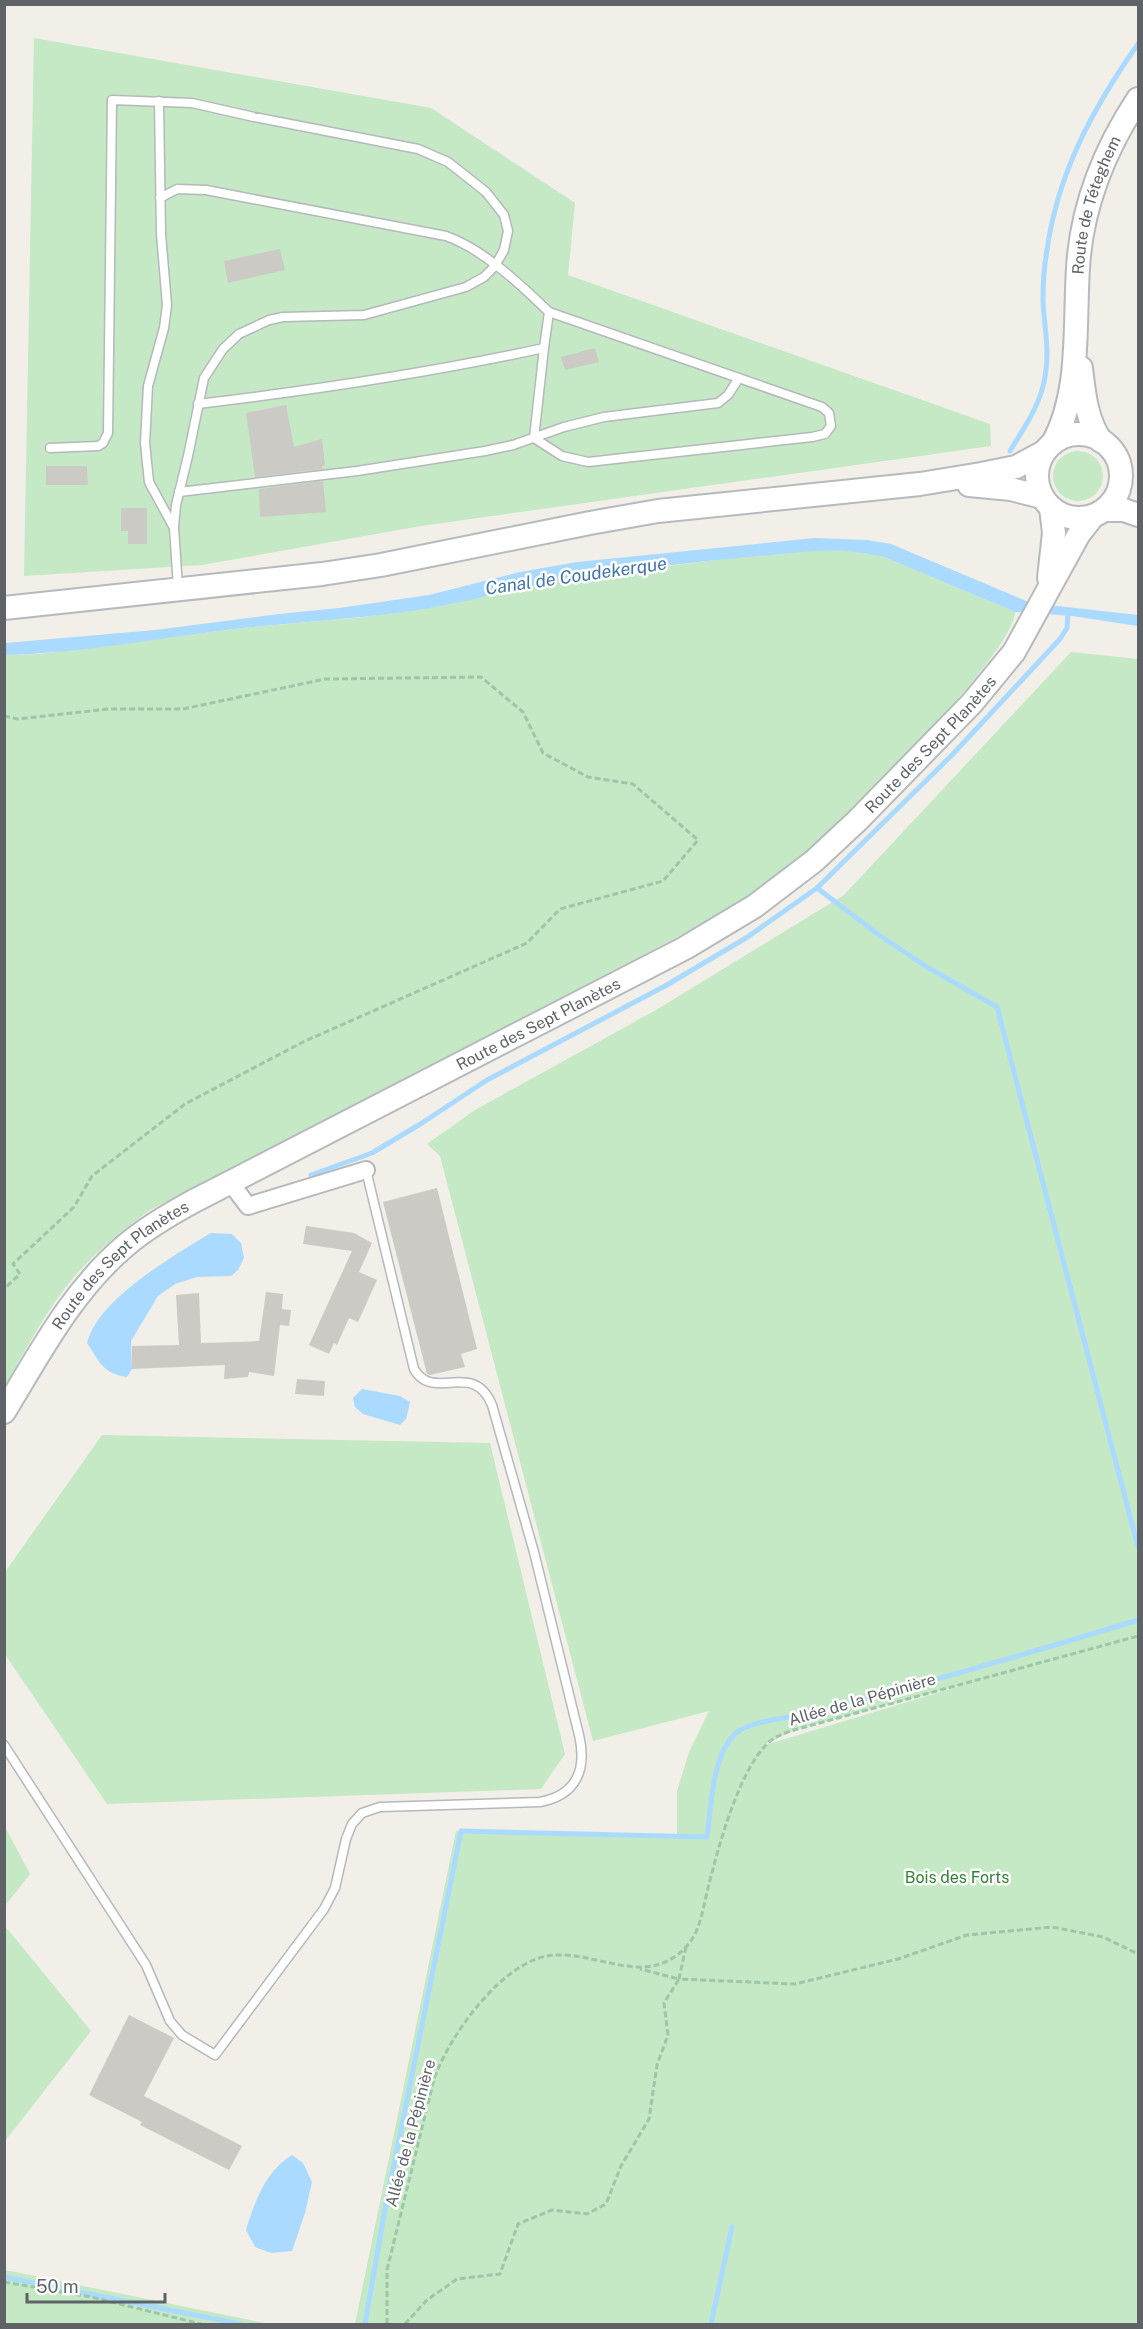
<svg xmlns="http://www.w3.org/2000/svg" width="1143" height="2329" viewBox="0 0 1143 2329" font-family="'Public Sans',sans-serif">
  <rect width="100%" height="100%" fill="#f1efe8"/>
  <!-- green -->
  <g fill="#c5e8c5" fill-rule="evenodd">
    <polygon points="34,38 431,108 575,203 568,275 990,424 991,446 421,526 202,565 24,576"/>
    <circle cx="1078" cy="476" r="25"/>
    <path d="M818,549L871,553L884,557L1015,612C1013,654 852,813 814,845C798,859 780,872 763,885C725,913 683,934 641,956L150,1210C123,1230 96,1251 74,1277C46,1310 26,1349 5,1386V655L40,654L243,628L364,617L441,606L520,588L588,576L708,561Z"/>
    <path d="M1071,652L1138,659V2324H355L456,1831L677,1836V1791L689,1752L709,1711L593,1741L440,1156L427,1144L475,1110L656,1010L844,895ZM980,1680L762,1746L794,1730Z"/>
    <polygon points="102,1435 490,1443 565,1754 541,1789 107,1804 4,1653 5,1572"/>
    <polygon points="5,1827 30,1874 5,1906 4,1906"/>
    <polygon points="5,1926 91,2031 5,2141 4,2141"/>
    <polygon points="5,2270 269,2324 5,2324"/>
  </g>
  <!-- water -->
  <g fill="#aadaff">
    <path d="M815,538L867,540L891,544L1031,603L1138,615V626L1072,616L1015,612L884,557C837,545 797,553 749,557C673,564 596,573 521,588C494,594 468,601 441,606C376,618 309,621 243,628C164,637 84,653 5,655V643L155,630L279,614L339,608L429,595L520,572L577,562Z"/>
    <path d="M211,1233L232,1234L241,1243L244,1258L238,1270L231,1276L197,1277L175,1284L158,1296L131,1341L132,1369L127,1377C102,1373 100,1362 87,1343C98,1299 173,1256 211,1233Z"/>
    <polygon points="362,1389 400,1396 410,1402 406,1419 400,1425 363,1414 355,1407 353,1398"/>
    <path d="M292,2155L303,2163L312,2182L305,2213L292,2251L271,2253L255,2247L246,2230C254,2203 266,2170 292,2155Z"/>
  </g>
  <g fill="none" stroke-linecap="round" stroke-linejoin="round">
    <!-- stream -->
    <g stroke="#aadaff" stroke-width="5">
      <path d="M1010,451C1024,428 1041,404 1045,377C1050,351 1044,326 1043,300C1043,284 1044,266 1047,250C1058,172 1093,108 1138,44"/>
      <polyline points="817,888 879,935 927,967 997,1007 1138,1547"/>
      <polyline points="311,1175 372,1153 422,1123 487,1080 665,986 746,938 817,888 952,755 1060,639 1067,628 1068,613"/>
      <polyline points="4,2277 240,2324"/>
      <path d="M365,2324L385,2209L461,1831L707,1837C711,1808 712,1754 736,1733C751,1720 797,1717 819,1711C926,1683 1033,1652 1138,1620"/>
      <polyline points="711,2324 732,2227"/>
    </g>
  </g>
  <!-- building -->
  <g fill="#cccac5">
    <polygon points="280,249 285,270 228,283 224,261"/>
    <polygon points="595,348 599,362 565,370 561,357"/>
    <polygon points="286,405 294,447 322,439 325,465 322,466 322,469 255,477 246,413"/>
    <polygon points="46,466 87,466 88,485 46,485"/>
    <polygon points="323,481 326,512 260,517 259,489"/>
    <polygon points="121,508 147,508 147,544 128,544 128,531 121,531"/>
    <polygon points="437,1188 477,1349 461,1354 465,1367 430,1375 427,1374 383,1202"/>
    <polygon points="306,1226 354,1233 372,1243 359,1272 377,1280 358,1322 349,1318 337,1345 334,1343 329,1354 309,1345 352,1251 303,1244"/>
    <polygon points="266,1292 283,1294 282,1309 291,1310 289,1326 280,1325 274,1376 249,1372 248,1377 224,1379 225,1365 132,1369 132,1346 179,1345 176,1295 199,1293 201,1343 238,1342 259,1341"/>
    <polygon points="297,1379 325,1381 324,1396 295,1394"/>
    <polygon points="129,2015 174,2038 144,2096 242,2146 229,2170 140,2125 142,2122 89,2095"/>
  </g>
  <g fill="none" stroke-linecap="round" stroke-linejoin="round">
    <defs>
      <g id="lane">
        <polyline points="159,101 161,234 167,305 164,328 148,386 145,443 149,482 173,526"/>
        <path d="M160,198L177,189L206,190L446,236C483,249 521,285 549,312L544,348C429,373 315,390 198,404"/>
        <polyline points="544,348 534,438 562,456 588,462 812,437 825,434 831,426 829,413 822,407 549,312"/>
        <polyline points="50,448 98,446 103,443 108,433 112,100 192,103 254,117 418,149 448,162 486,192 504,215 508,231 504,250 495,266 484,277 466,287 364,315 283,317 269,320 239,334 223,349 204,378 188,456 176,505 174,527 178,588"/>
        <polyline points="179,492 357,471 485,451 513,445 564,427 604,417 718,403 728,395 739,378"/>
        <path d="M4,1745L146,1965L170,2021L182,2035L215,2055L324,1909L335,1888L346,1839L352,1824L362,1813L380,1807L540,1802C577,1795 587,1769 579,1735L534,1552L492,1405C473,1359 433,1403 414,1369L366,1170"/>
      </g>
      <polyline id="street" points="230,1182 248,1206 366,1170"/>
      <g id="secondary">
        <path d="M1081,368C1084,393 1086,419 1101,441"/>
        <circle cx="1079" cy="476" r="42"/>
        <path id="s1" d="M1053,443C1083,388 1073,316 1079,255C1085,198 1107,146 1138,99"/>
        <polyline points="969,485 1011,489 1042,497"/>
        <polyline points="1104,510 1124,510 1138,515"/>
        <polyline points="1049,578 1054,533 1051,508"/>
        <polyline points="4,608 322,574 381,565 590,523 658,511 920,484 981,474 1016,467 1044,452"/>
        <path id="s2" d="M4,1412C40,1353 72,1291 125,1246C146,1228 170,1214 194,1201L685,948L755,906L814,861L858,820L972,703L1014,652L1079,534L1093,516"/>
      </g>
    </defs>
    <!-- lane casing -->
    <use href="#lane" stroke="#b5b8bc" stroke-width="11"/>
    <!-- street casing -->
    <use href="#street" stroke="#b5b8bc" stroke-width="20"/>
    <!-- secondary casing -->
    <use href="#secondary" stroke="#b6babf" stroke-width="26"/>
    <!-- path -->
    <g stroke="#9cc7a9" stroke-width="3" stroke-dasharray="6 3" stroke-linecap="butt">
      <polyline points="4,716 18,719 108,709 183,709 325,679 481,677 523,712 543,753 588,777 633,784 698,840 663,881 560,909 527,943 303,1042 185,1104 92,1176 74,1207 13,1264 20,1274 4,1289"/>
      <polyline points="686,1947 679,1979 795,1984 898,1959 967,1935 1052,1927 1103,1937 1138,1954"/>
      <polyline points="4,2282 91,2297 201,2324"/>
      <path d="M387,2324V2270L434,2079C449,2036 505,1956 556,1955C602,1953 647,1988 686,1947C701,1931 703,1907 708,1888C718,1848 739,1769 769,1742C776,1736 785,1733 794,1730L1138,1636"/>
      <polyline points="405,2324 427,2300 457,2279 500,2274 518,2224 552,2210 587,2214 606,2204 621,2166 649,2119 657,2065 668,2035 664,2003 679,1979 640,1969"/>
    </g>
    <!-- lane -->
    <use href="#lane" stroke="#fff" stroke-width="8"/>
    <!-- street -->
    <use href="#street" stroke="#fff" stroke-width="16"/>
    <!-- secondary -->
    <use href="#secondary" stroke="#fff" stroke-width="22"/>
  </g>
  <g text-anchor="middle" stroke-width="5" stroke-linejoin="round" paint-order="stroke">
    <!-- street labels -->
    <g font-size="16" fill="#5f6368" stroke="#fff">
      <text dy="6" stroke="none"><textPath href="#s1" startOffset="244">Route de Téteghem</textPath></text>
      <text dy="6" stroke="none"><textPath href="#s2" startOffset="1162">Route des Sept Planètes</textPath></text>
      <text dy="6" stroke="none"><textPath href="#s2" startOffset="676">Route des Sept Planètes</textPath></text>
      <text dy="6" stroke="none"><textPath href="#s2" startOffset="190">Route des Sept Planètes</textPath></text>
      <text transform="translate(862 1699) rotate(-16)" y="6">Allée de la Pépinière</text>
      <text transform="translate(410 2133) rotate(-75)" y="6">Allée de la Pépinière</text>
    </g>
    <!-- park labels -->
    <g font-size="16" fill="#348238" stroke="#fff">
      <text x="957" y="1883">Bois des Forts</text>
    </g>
    <!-- water labels -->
    <g font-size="18" font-style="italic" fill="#4174aa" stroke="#fff">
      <text transform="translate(576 576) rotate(-8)" y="6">Canal de Coudekerque</text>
    </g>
  </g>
  <!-- border -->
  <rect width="1143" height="2329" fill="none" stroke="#5f6368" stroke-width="12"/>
  <!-- scale -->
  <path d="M27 2293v9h138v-9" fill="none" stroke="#5f6368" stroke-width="3"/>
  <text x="36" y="2293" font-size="18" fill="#5f6368" stroke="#ffffff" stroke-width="4.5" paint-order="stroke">50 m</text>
</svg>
